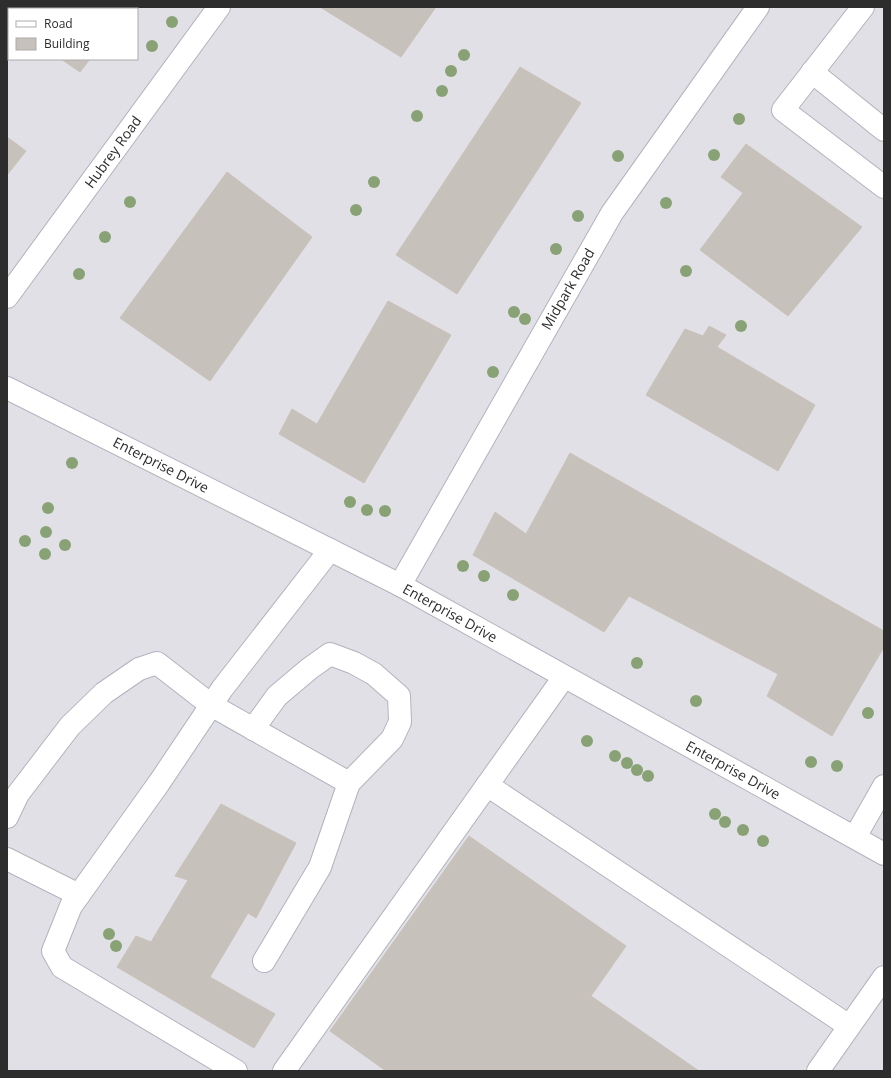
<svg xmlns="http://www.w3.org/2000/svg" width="891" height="1078" viewBox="0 0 891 1078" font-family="'Open Sans',sans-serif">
  <rect width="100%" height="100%" fill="#eee6e0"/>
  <!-- industrial -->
  <path fill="#e1e0e7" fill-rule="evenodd" d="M7,7H884V1071H7ZM9,9H137V59H9Z"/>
  <!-- building -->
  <g fill="#c7c1bb" stroke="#cac2b9">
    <polygon points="7,7 121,7 120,9 9,9 9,25 7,24"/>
    <polygon points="320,7 436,7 401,57"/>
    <polygon points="61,59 90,59 80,72"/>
    <polygon points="520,67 581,103 457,294 396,255"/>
    <polygon points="7,137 26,151 7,175"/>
    <polygon points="746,144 862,227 788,316 700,250 743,193 721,177"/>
    <polygon points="227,172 312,237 210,381 120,318"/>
    <polygon points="388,301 451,335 364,483 279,434 292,409 317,424"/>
    <polygon points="709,326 726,335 717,347 815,405 778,471 646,395 685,329 703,336"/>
    <polygon points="570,453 884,631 884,647 832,736 767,696 778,674 629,596 604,632 473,555 495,512 526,534"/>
    <polygon points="221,804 296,843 256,918 248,913 210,977 275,1014 254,1048 117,967 136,936 151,942 188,880 175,876"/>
    <polygon points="469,836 626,946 591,996 699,1071 386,1071 330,1031"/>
  </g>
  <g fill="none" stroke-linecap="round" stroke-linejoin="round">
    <defs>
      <g id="minor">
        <polyline points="863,7 783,110 884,187"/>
        <polyline points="812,72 884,130"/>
        <polyline points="7,297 219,7"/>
        <polyline points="7,388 400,585 884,854"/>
        <polyline points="400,585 612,213 758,7"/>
        <polyline points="253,729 277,696 309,669 330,654 354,663 374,674 399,696 400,722 392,739 349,783"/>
        <polyline points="487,785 849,1026"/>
        <polyline points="7,817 18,794 70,726 104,693 139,669 157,663 211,705 349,783 320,867 264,961"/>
        <polyline points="855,837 884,786"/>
        <polyline points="7,859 79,895"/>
        <polyline points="236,1071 62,967 53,951 71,906 159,783 222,689 330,550"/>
        <polyline points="284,1071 564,677"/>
        <polyline points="818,1071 884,977"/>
      </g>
    </defs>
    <!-- minor casing -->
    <use href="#minor" stroke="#b0b4bd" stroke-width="24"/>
    <!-- minor -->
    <use href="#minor" stroke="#fff" stroke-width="22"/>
  </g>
  <!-- trees -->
  <g fill="#89a275">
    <circle cx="172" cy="22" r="6"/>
    <circle cx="152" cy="46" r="6"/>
    <circle cx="464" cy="55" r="6"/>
    <circle cx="451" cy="71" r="6"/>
    <circle cx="442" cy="91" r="6"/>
    <circle cx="417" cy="116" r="6"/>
    <circle cx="739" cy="119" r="6"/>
    <circle cx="714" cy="155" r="6"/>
    <circle cx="618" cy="156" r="6"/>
    <circle cx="374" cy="182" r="6"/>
    <circle cx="130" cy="202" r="6"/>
    <circle cx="666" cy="203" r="6"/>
    <circle cx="356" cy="210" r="6"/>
    <circle cx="578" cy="216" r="6"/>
    <circle cx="105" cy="237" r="6"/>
    <circle cx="556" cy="249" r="6"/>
    <circle cx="686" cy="271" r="6"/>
    <circle cx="79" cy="274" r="6"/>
    <circle cx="514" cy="312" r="6"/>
    <circle cx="525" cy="319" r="6"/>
    <circle cx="741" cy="326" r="6"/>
    <circle cx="493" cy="372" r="6"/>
    <circle cx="72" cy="463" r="6"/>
    <circle cx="350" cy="502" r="6"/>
    <circle cx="48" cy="508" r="6"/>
    <circle cx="367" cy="510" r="6"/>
    <circle cx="385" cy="511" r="6"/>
    <circle cx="46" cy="532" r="6"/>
    <circle cx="25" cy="541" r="6"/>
    <circle cx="65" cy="545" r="6"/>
    <circle cx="45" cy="554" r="6"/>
    <circle cx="463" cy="566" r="6"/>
    <circle cx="484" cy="576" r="6"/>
    <circle cx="513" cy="595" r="6"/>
    <circle cx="637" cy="663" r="6"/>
    <circle cx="696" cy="701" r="6"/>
    <circle cx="868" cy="713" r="6"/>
    <circle cx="587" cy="741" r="6"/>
    <circle cx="615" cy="756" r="6"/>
    <circle cx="811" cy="762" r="6"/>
    <circle cx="627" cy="763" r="6"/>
    <circle cx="837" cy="766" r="6"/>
    <circle cx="637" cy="770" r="6"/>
    <circle cx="648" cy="776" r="6"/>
    <circle cx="715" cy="814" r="6"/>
    <circle cx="725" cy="822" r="6"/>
    <circle cx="743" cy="830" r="6"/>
    <circle cx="763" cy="841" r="6"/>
    <circle cx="109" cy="934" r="6"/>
    <circle cx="116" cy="946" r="6"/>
  </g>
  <g text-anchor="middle" stroke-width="3" stroke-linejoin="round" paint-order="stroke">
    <!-- street labels -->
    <g font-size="14" fill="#2d2d2d" stroke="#fff">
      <text transform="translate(113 152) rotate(-54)" y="5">Hubrey Road</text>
      <text transform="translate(568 289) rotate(-60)" y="5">Midpark Road</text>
      <text transform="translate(161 465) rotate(27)" y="5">Enterprise Drive</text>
      <text transform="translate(450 613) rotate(29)" y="5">Enterprise Drive</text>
      <text transform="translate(733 770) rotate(29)" y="5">Enterprise Drive</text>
    </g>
  </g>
  <!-- border -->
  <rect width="891" height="1078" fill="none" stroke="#2d2d2d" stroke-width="16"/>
  <!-- legend -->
  <rect x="8" y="8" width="130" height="52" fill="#ffffff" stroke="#ababab"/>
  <rect x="16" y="21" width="20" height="6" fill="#ffffff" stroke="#ababab"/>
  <text x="44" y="28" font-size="12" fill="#2d2d2d">Road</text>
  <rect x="16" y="38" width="20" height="12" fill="#c7c1bb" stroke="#ababab"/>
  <text x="44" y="48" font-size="12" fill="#2d2d2d">Building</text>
</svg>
